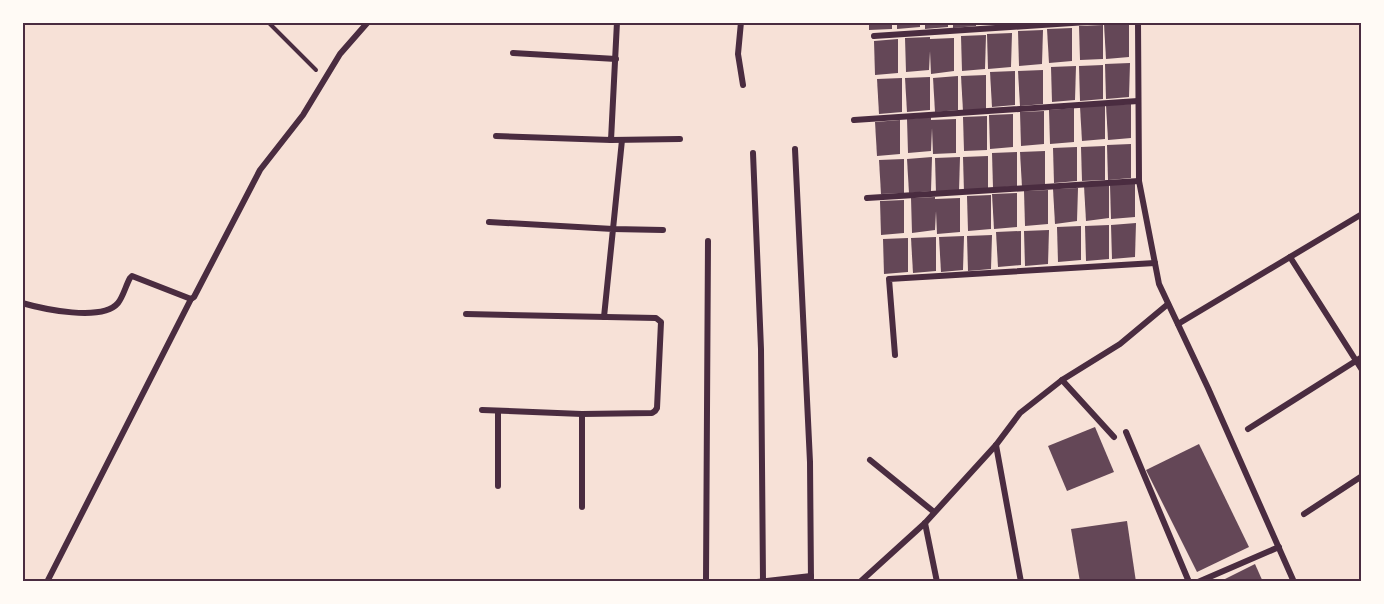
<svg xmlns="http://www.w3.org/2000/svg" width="1384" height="604" viewBox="0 0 1384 604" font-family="'Archivo Narrow',sans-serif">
  <rect width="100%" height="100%" fill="#f7e1d7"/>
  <!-- building -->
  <g fill="#644757">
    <polygon points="869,22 892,22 892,29 869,30"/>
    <polygon points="897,22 920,22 920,27 897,29"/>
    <polygon points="925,22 948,22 948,27 925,29"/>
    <polygon points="953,22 976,22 976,26 953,28"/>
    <polygon points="1129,23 1129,57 1106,59 1104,24"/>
    <polygon points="1103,25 1103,59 1080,60 1079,26"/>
    <polygon points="1072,28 1072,61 1049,63 1047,29"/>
    <polygon points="1043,30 1042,64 1019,66 1018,31"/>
    <polygon points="1012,33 1011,67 988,69 987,34"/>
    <polygon points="986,35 985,69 962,71 961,36"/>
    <polygon points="930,37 930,39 954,38 954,71 931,74 930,51 929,70 906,72 905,38"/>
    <polygon points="898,39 898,73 875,75 874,41"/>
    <polygon points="1130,63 1129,97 1106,99 1105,64"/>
    <polygon points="1103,65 1103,99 1080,101 1079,66"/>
    <polygon points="1076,66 1075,100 1052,102 1051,67"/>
    <polygon points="1043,70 1043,104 1020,106 1018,71"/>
    <polygon points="1015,71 1015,105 992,107 990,72"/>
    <polygon points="986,75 986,109 963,111 961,76"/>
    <polygon points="958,76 958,110 935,112 933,78"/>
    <polygon points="930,77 930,110 907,112 905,78"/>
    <polygon points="902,78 902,112 879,114 877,79"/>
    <polygon points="1131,104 1131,138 1108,140 1106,105"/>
    <polygon points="1105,105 1105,139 1082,141 1080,107"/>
    <polygon points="1074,108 1074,142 1050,144 1049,110"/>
    <polygon points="1044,111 1044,144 1021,146 1020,112"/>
    <polygon points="1013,114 1013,147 990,149 989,115"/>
    <polygon points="987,116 987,150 964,151 963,117"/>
    <polygon points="931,117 931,120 956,119 956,153 933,154 932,128 931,151 908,153 907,119"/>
    <polygon points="900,120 900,154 877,156 875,122"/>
    <polygon points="1131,144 1131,178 1108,180 1107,145"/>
    <polygon points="1105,146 1105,180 1082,181 1081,147"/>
    <polygon points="1077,147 1077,181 1054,183 1053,148"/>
    <polygon points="1045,151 1045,185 1022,187 1020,152"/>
    <polygon points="1017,152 1017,186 993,188 992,153"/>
    <polygon points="988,156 988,190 964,192 963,157"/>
    <polygon points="932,157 931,191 909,193 907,159"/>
    <polygon points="960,157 959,191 936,193 935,158"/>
    <polygon points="904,159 904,193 881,194 879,160"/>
    <polygon points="1135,183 1135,217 1111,219 1110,185"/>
    <polygon points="1109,185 1109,218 1086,221 1084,186"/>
    <polygon points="1078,188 1077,221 1055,224 1053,189"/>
    <polygon points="1048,190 1048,224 1025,226 1024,191"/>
    <polygon points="1017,193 1017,227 994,229 992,194"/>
    <polygon points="991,195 991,229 968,231 967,196"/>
    <polygon points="935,197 935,199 960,198 960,232 937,234 936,211 935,230 912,233 911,198"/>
    <polygon points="904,200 904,233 881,235 880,201"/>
    <polygon points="1136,223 1135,257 1112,259 1111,225"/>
    <polygon points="1109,225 1109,259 1086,261 1085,226"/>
    <polygon points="1081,226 1081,260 1058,262 1057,227"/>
    <polygon points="1049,230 1048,264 1025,266 1024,231"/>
    <polygon points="1021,231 1021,265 998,267 996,232"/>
    <polygon points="992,235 991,269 968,271 967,236"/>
    <polygon points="964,236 963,270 941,272 939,237"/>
    <polygon points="936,237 936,271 913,273 911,238"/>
    <polygon points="908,238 908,272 884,274 883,239"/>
    <polygon points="1095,427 1114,472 1067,491 1048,446"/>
    <polygon points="1199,444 1249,547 1197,572 1146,470"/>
    <polygon points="1127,521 1136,582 1080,582 1071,529"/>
    <polygon points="1255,564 1263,582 1219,582"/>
  </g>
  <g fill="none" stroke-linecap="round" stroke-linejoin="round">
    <!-- path -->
    <polyline stroke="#4a2c40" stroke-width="4" points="268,22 316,70"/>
    <!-- minor -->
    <g stroke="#4a2c40" stroke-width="6">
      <polyline points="741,22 738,54 743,85"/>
      <polyline points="1138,22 1139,181 1159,284 1208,388 1294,582"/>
      <polyline points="874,36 1087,22"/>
      <polyline points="513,53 616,59"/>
      <polyline points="854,120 1138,101"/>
      <polyline points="496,136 611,140 617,22"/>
      <polyline points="611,140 680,139"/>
      <polyline points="622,140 613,229 663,230"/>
      <polyline points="795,149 810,462 811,582"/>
      <polyline points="753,153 761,349 763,581"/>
      <polyline points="867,198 1139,181"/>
      <polyline points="489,222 613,229 604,317"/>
      <polyline points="708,241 706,580 708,582"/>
      <polyline points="1290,257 1362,370"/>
      <path d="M22,303C43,309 102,322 118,303C123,297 126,285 130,278L132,276L191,299"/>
      <polyline points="466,314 656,318 661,322 657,408 655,411 652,413 582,414 482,410"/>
      <polyline points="1178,324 1362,214"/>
      <polyline points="895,355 889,279 1155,263"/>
      <polyline points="1062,380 1114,437"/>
      <polyline points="498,411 498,486"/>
      <polyline points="1248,429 1362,357"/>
      <polyline points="1126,432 1189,582"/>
      <polyline points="996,445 1021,582"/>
      <polyline points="870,460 934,512"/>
      <polyline points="582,507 582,414"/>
      <polyline points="1304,514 1362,476"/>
      <polyline points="925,523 937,582"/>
      <polyline points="47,582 191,299 194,297 260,170 303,115 340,54 368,22"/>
      <polyline points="757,582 811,576"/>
      <polyline points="860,582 925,523 996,445 1020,413 1062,380 1120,344 1168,304"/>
      <polyline points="1198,582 1279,547"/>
    </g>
  </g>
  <!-- border -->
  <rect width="1384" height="604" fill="none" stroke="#fffaf5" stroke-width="48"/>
  <rect x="24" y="24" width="1336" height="556" fill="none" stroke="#4a2c40" stroke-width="2"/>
</svg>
